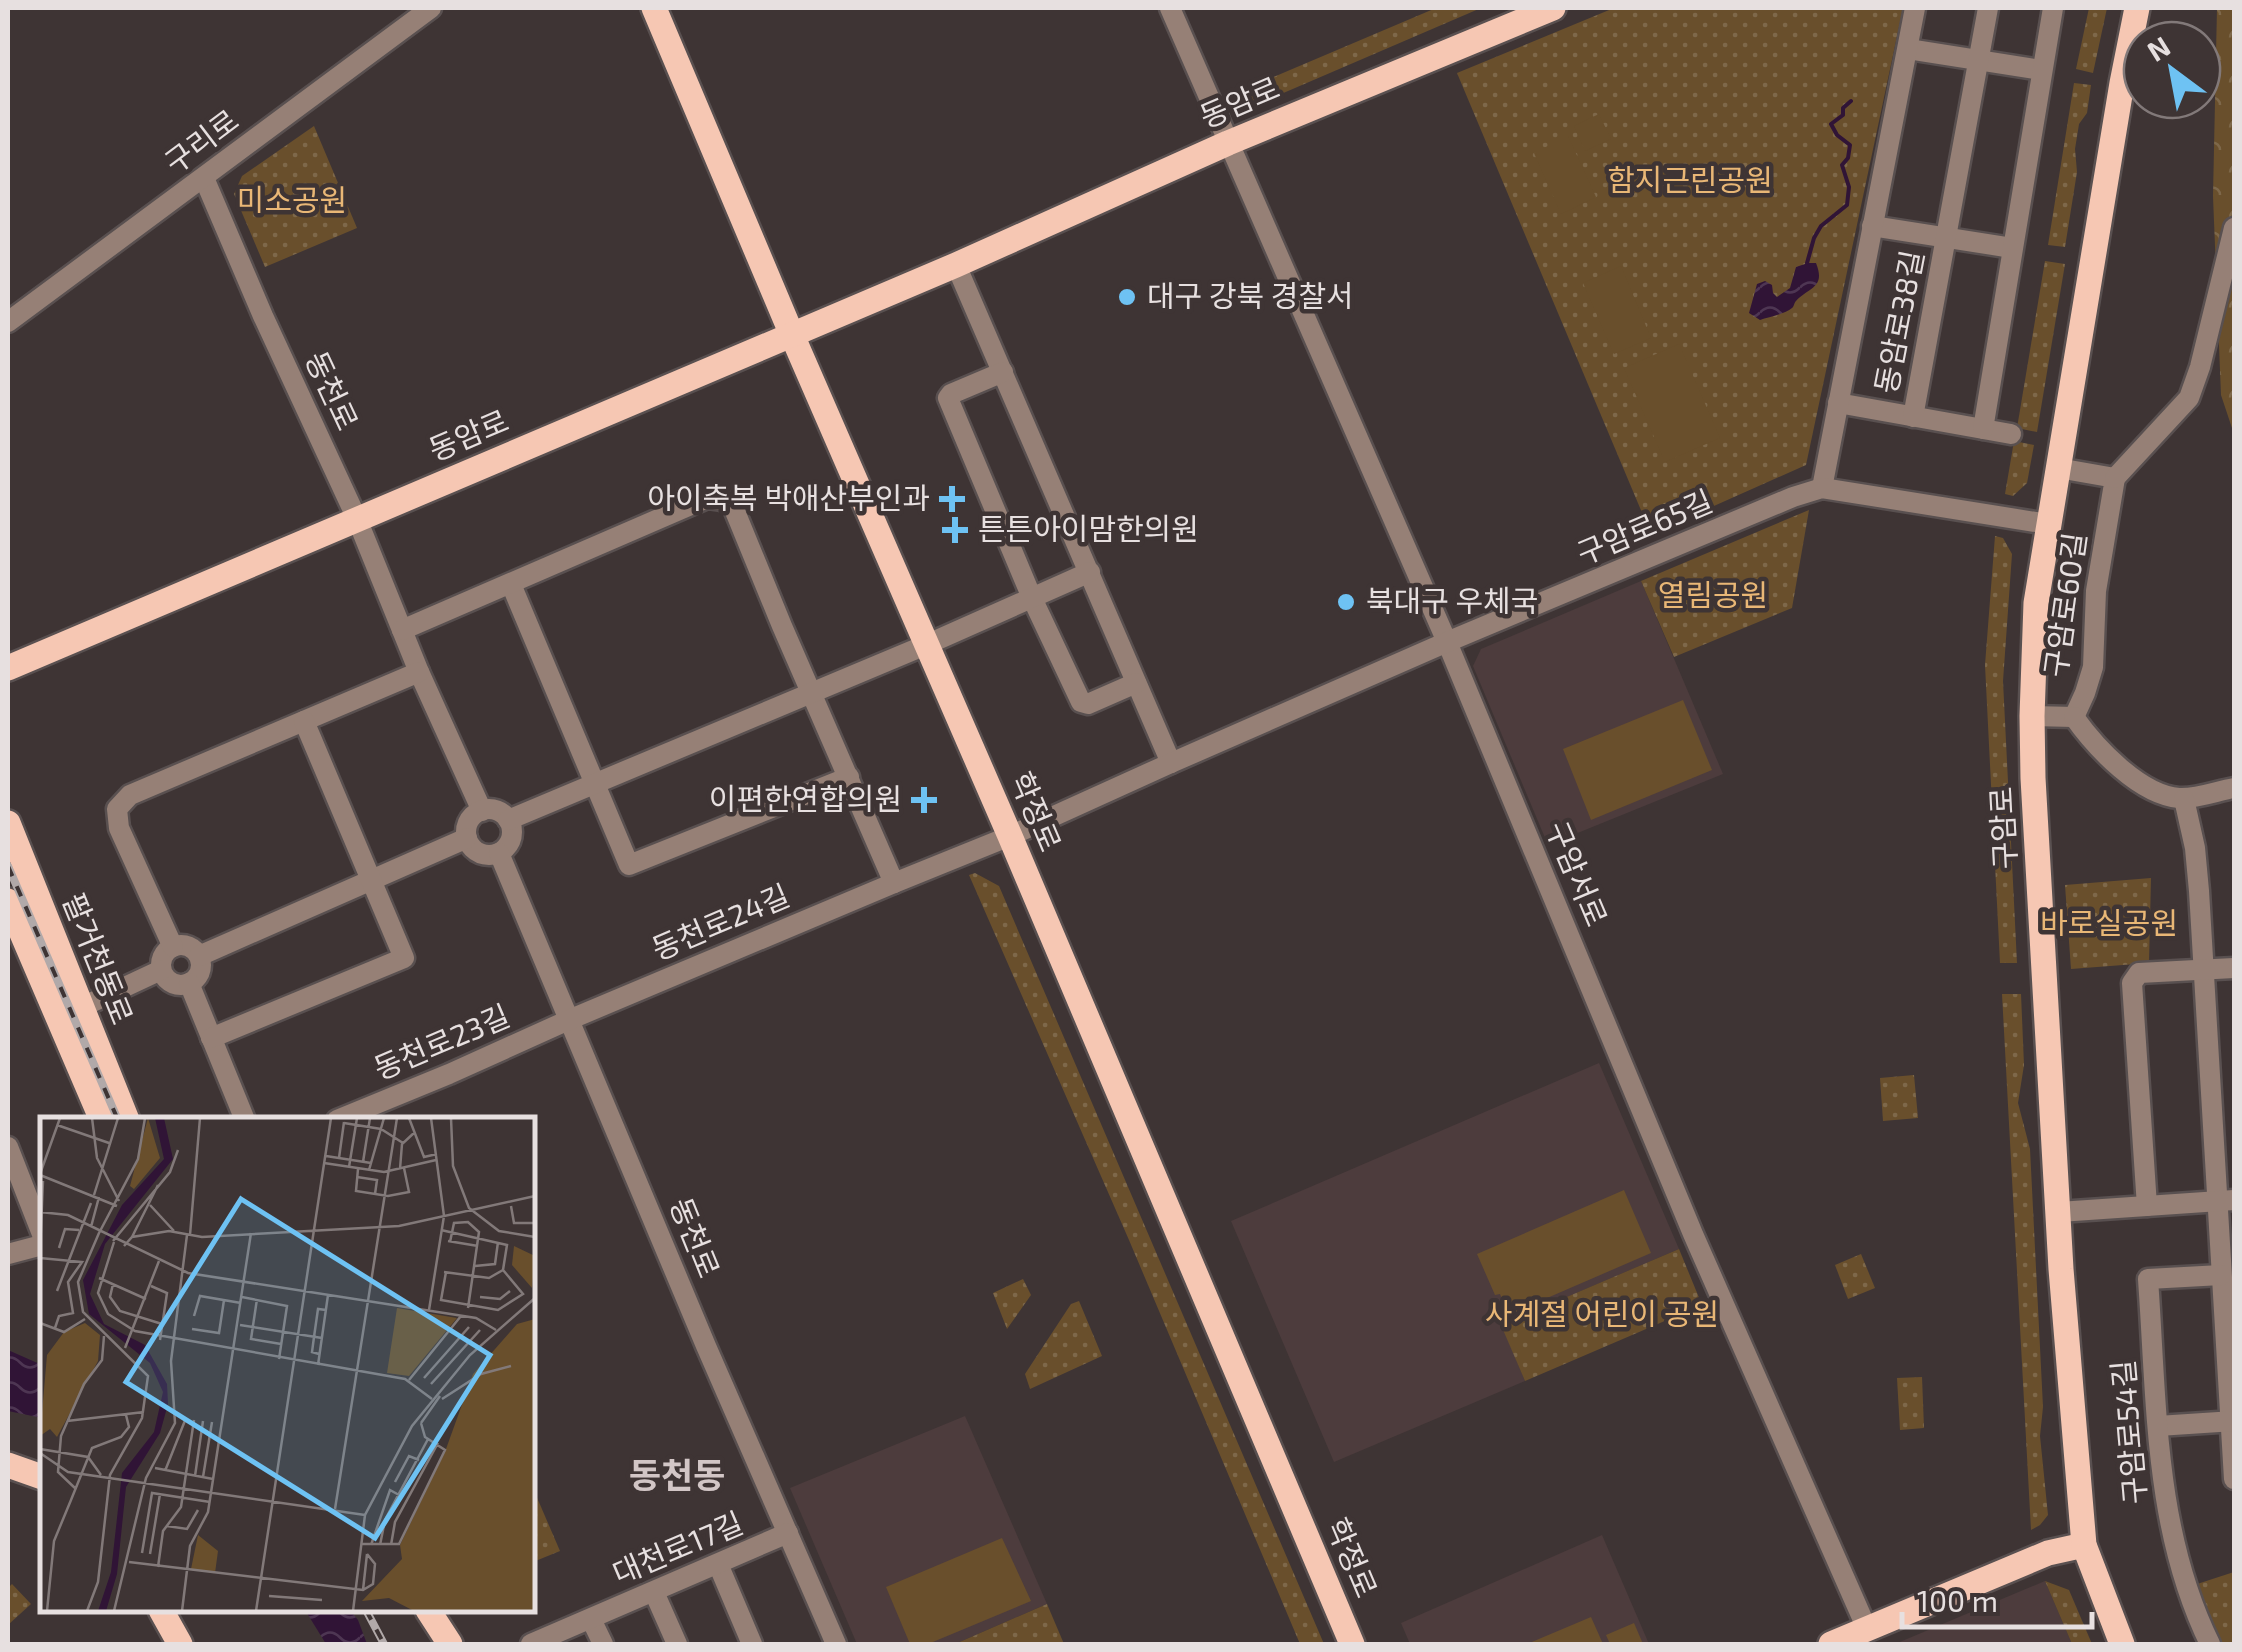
<svg xmlns="http://www.w3.org/2000/svg" width="2242" height="1652" viewBox="0 0 2242 1652" font-family="'Exo 2','Noto Sans KR',sans-serif">
  <defs>
    <pattern id="green-dots" width="8" height="8" patternUnits="userSpaceOnUse" patternTransform="scale(2.5)"><rect width="8" height="8" fill="#694f2c"/><path d="M2 2h.1M6 6h.1" fill="none" stroke="#7e684a" stroke-width="1.8" stroke-linecap="round"/></pattern>
    <pattern id="forest-crowns" width="20" height="18" patternUnits="userSpaceOnUse" patternTransform="scale(2.5)"><rect width="20" height="18" fill="#694f2c"/><path d="M2 6a3 3 0 1 1 6 0M12 15a3 3 0 1 1 6 0" fill="none" stroke="#7e684a"/></pattern>
    <pattern id="water-waves" width="16" height="10" patternUnits="userSpaceOnUse" patternTransform="scale(2.5)"><rect width="16" height="10" fill="#301436"/><path d="M0 5q4-4 8 0t8 0" fill="none" stroke="#4e3653"/></pattern>
  </defs>
  <rect width="100%" height="100%" fill="#3e3434"/>
  <!-- built -->
  <g fill="#4d3c3d">
    <polygon points="1641,581 1723,774 1548,845 1473,666 1481,649"/>
    <polygon points="1599,1063 1679,1249 1502,1325 1525,1381 1334,1462 1231,1221"/>
    <polygon points="965,1416 1047,1604 955,1644 857,1644 790,1488"/>
    <polygon points="1602,1535 1649,1644 1410,1644 1401,1623"/>
    <polygon points="2045,1581 2072,1644 1895,1644"/>
  </g>
  <!-- green -->
  <g fill="url(#green-dots)">
    <polygon points="1436,8 1481,8 1253,106 1229,96"/>
    <polygon points="1614,8 1903,8 1806,465 1651,534 1457,73"/>
    <polygon points="2089,8 2107,8 2093,73 2076,69"/>
    <polygon points="2074,83 2091,85 2087,113 2079,124 2075,149 2077,172 2065,247 2048,245"/>
    <polygon points="314,126 357,228 265,267 234,194 242,176"/>
    <polygon points="2045,261 2065,264 2037,432 2017,428"/>
    <polygon points="2014,441 2034,445 2027,483 2013,496 2005,494"/>
    <polygon points="1809,510 1792,608 1674,657 1641,581"/>
    <polygon points="1995,536 2003,538 2012,554 2003,681 2017,963 2000,963 1985,665"/>
    <polygon points="975,873 999,886 1324,1644 1300,1644 1129,1240 969,875"/>
    <polygon points="2151,878 2149,963 2071,969 2065,885"/>
    <polygon points="2002,994 2021,994 2024,1065 2018,1103 2030,1149 2043,1407 2040,1436 2048,1515 2040,1525 2031,1530"/>
    <polygon points="1914,1075 1918,1118 1883,1121 1880,1078"/>
    <polygon points="1679,1249 1702,1305 1525,1381 1501,1325"/>
    <polygon points="1861,1254 1875,1288 1848,1299 1835,1265"/>
    <polygon points="1023,1279 1031,1295 1007,1329 993,1293"/>
    <polygon points="1079,1301 1102,1356 1030,1389 1025,1374 1071,1304"/>
    <polygon points="1922,1377 1924,1428 1900,1430 1897,1378"/>
    <polygon points="532,1486 560,1551 533,1562 532,1562"/>
    <polygon points="2234,1572 2234,1644 2217,1644 2191,1586"/>
    <polygon points="2045,1581 2069,1590 2092,1644 2072,1644"/>
    <polygon points="12,1584 31,1604 9,1624 8,1588"/>
    <polygon points="1047,1604 1064,1644 955,1644"/>
  </g>
  <!-- forest -->
  <polygon fill="url(#forest-crowns)" points="2217,8 2234,8 2234,434 2221,395 2213,196"/>
  <!-- pitch -->
  <g fill="#694f2c">
    <polygon points="1599,114 1611,139 1585,151 1574,126"/>
    <polygon points="1568,136 1596,197 1561,214 1534,153"/>
    <polygon points="1621,266 1651,338 1614,354 1583,283"/>
    <polygon points="1679,344 1720,438 1665,462 1624,368"/>
    <polygon points="1683,700 1712,770 1591,820 1563,749"/>
    <polygon points="1624,1190 1651,1253 1508,1315 1500,1294 1495,1295 1477,1254"/>
    <polygon points="1002,1538 1031,1601 928,1644 910,1644 886,1587"/>
    <polygon points="1591,1617 1603,1644 1527,1644"/>
    <polygon points="1634,1623 1643,1644 1610,1644 1606,1635"/>
  </g>
  <!-- water -->
  <g fill="url(#water-waves)">
    <path d="M1808,263H1816C1826,288 1809,287 1796,301C1794,303 1794,307 1792,308C1785,314 1769,317 1760,320L1749,313L1757,284L1765,281L1772,285L1773,293L1777,297L1790,288L1796,267Z"/>
    <polygon points="8,1350 42,1365 42,1418 8,1411"/>
    <polygon points="305,1610 350,1610 358,1620 367,1644 326,1644"/>
  </g>
  <g fill="none" stroke-linecap="round" stroke-linejoin="round">
    <!-- stream -->
    <polyline stroke="#301436" stroke-width="4" points="1807,263 1814,238 1821,226 1847,205 1849,187 1842,165 1848,158 1850,145 1837,135 1831,124 1843,115 1843,108 1851,101"/>
    <defs>
      <g id="minor">
        <polyline points="1170,8 1447,642 1693,1234 1867,1629"/>
        <polyline points="1908,49 2041,70"/>
        <polyline points="204,178 263,316 357,519 419,672 482,811"/>
        <polyline points="1872,226 2012,248"/>
        <polyline points="956,265 1171,763"/>
        <polyline points="8,322 431,8"/>
        <polyline points="1003,372 951,394 948,398 1032,598 1081,702 1088,704 1136,683"/>
        <polyline points="1838,403 2011,434"/>
        <polyline points="1913,417 1988,8"/>
        <polyline points="1983,429 2053,8"/>
        <polyline points="2058,468 2115,478 2096,591 2093,667 2085,693 2074,717"/>
        <polyline points="2115,478 2189,398 2200,367 2234,228"/>
        <polyline points="1822,488 1915,8"/>
        <polyline points="511,584 629,865 849,777"/>
        <polyline points="402,630 707,498 721,500 732,504 782,626 894,883"/>
        <polyline points="2032,716 2074,717"/>
        <path d="M2074,717C2096,748 2140,795 2179,798C2197,799 2217,791 2234,788"/>
        <polyline points="2184,799 2195,848 2199,891 2234,1479"/>
        <circle cx="489" cy="832" r="23"/>
        <polyline points="508,820 928,644 1090,572"/>
        <polyline points="499,853 706,1346 836,1644"/>
        <circle cx="181" cy="965" r="20"/>
        <polyline points="173,947 119,828 117,809 130,795 419,672"/>
        <polyline points="199,956 467,838"/>
        <polyline points="189,983 245,1120"/>
        <polyline points="82,1007 161,970"/>
        <polyline points="211,1038 404,958 304,721"/>
        <polyline points="337,1120 449,1074 571,1019 894,883 1010,836 1171,763 1447,642 1793,497 1822,488 2048,524"/>
        <polyline points="8,1147 42,1234"/>
        <polyline points="2147,1206 2132,983 2139,973 2234,968"/>
        <polyline points="2059,1212 2234,1200"/>
        <polyline points="8,1254 42,1245"/>
        <polyline points="2158,1426 2234,1421"/>
        <polyline points="718,1564 752,1644"/>
        <polyline points="654,1592 677,1644"/>
        <polyline points="591,1619 603,1644"/>
        <polyline points="531,1644 788,1533"/>
        <path d="M2210,1644C2154,1530 2157,1404 2148,1279L2221,1275"/>
      </g>
      <g id="major">
        <polyline points="654,8 792,335 1010,836 1352,1644"/>
        <polyline points="8,668 956,265 1228,143 1553,8"/>
        <polyline points="8,823 127,1120"/>
        <polyline points="8,901 102,1120"/>
        <polyline points="8,1465 42,1477"/>
        <polyline points="161,1610 180,1644"/>
        <polyline points="428,1610 450,1644"/>
        <polyline points="1831,1644 2048,1553 2084,1545"/>
        <polyline points="2122,1644 2084,1545 2061,1269 2033,778 2032,716 2036,603 2122,83 2137,8"/>
      </g>
    </defs>
    <!-- minor casing -->
    <use href="#minor" stroke="#595050" stroke-width="25"/>
    <!-- major casing -->
    <use href="#major" stroke="#595050" stroke-width="30"/>
    <!-- minor -->
    <use href="#minor" stroke="#968076" stroke-width="20"/>
    <!-- major -->
    <use href="#major" stroke="#f6c7b3" stroke-width="25"/>
    <defs>
      <g id="rail">
        <polyline points="8,866 118,1120"/>
        <polyline points="366,1610 384,1644"/>
      </g>
    </defs>
    <!-- rail casing -->
    <use href="#rail" stroke="#b1a9a9" stroke-width="8"/>
    <!-- rail -->
    <use href="#rail" stroke="#3e3434" stroke-width="4" stroke-dasharray="11" stroke-linecap="butt"/>
  </g>
  <!-- markers -->
  <g fill="#6ec2f3" stroke="#3e3434" stroke-width="4">
    <circle cx="1127" cy="297" r="10"/>
    <path d="M947 484h10v10h10v10h-10v10h-10v-10h-10v-10h10z"/>
    <path d="M950 515h10v10h10v10h-10v10h-10v-10h-10v-10h10z"/>
    <circle cx="1346" cy="602" r="10"/>
    <path d="M919 785h10v10h10v10h-10v10h-10v-10h-10v-10h10z"/>
  </g>
  <g text-anchor="middle" stroke-width="9" stroke-linejoin="round" paint-order="stroke">
    <!-- street labels -->
    <g font-size="30" fill="#e7e0e0" stroke="#3e3434">
      <text transform="translate(1240 103) rotate(-23)" y="10">동암로</text>
      <text transform="translate(202 142) rotate(-37)" y="10">구리로</text>
      <text transform="translate(1900 322) rotate(-79)" y="10">동암로38길</text>
      <text transform="translate(331 391) rotate(65)" y="10">동천로</text>
      <text transform="translate(469 436) rotate(-23)" y="10">동암로</text>
      <text transform="translate(1645 528) rotate(-23)" y="10">구암로65길</text>
      <text transform="translate(2066 605) rotate(-82)" y="10">구암로60길</text>
      <text transform="translate(1035 812) rotate(67)" y="10">학정로</text>
      <text transform="translate(2004 828) rotate(-93)" y="10">구암로</text>
      <text transform="translate(1576 874) rotate(67)" y="10">구암서로</text>
      <text transform="translate(721 923) rotate(-23)" y="10">동천로24길</text>
      <text transform="translate(97 959) rotate(68)" y="10">팔거천동로</text>
      <text transform="translate(442 1043) rotate(-23)" y="10">동천로23길</text>
      <text transform="translate(694 1238) rotate(68)" y="10">동천로</text>
      <text transform="translate(2130 1432) rotate(-95)" y="10">구암로54길</text>
      <text transform="translate(678 1549) rotate(-23)" y="10">대천로17길</text>
      <text transform="translate(1351 1558) rotate(67)" y="10">학정로</text>
    </g>
    <!-- park labels -->
    <g font-size="30" fill="#e9b776" stroke="#3e3434">
      <text x="1690" y="191">함지근린공원</text>
      <text x="292" y="211">미소공원</text>
      <text x="1713" y="606">열림공원</text>
      <text x="2109" y="934">바로실공원</text>
      <text x="1602" y="1325">사계절 어린이 공원</text>
    </g>
    <!-- poi labels -->
    <g font-size="30" fill="#e7e0e0" stroke="#3e3434" text-anchor="start">
      <text x="1147" y="307">대구 강북 경찰서</text>
      <text x="930" y="509" text-anchor="end">아이축복 박애산부인과</text>
      <text x="978" y="540">튼튼아이맘한의원</text>
      <text x="1366" y="612">북대구 우체국</text>
      <text x="902" y="810" text-anchor="end">이편한연합의원</text>
    </g>
    <!-- quarter labels -->
    <g font-size="35" font-weight="bold" fill="#d2c6c6" stroke="#3e3434">
      <text x="677" y="1488">동천동</text>
    </g>
  </g>
  <!-- overview -->
  <g transform="translate(40 1117)">
    <rect width="495" height="495" fill="#3e3434"/>
    <path d="M108,1L120,41L94,72L90,69ZM357,191L417,201L369,259L347,256ZM45,206L60,218L58,244L17,320L10,312L0,319L7,238L24,215ZM158,418L178,434L175,456L151,452Z" fill="#694f2c"/>
    <path d="M495,202V494H374L349,481L322,484L362,442L360,428L406,332L433,257L477,207Z" fill="#694f2c"/>
    <path d="M474,129L495,139L492,171L472,148Z" fill="#694f2c"/>
    <path d="M115,1H124L133,42L65,127L50,177L64,207L105,228L127,267L128,287L120,316L86,370L77,457L66,494H58L71,455L82,356L114,315L123,275L110,246L49,197L43,163L82,88L124,42Z" fill="#301436"/>
    <path fill="none" stroke="#827979" stroke-width="2.5" d="M52,1L57,41L79,84M369,1L384,40L397,37M411,1L413,49L429,91L459,114L495,120M304,6L341,12L363,26M17,8L69,26M286,39L331,46M299,41L304,5M323,45L330,1M284,46L344,55L396,43M309,50L317,1M318,52L316,74L348,79L369,75L364,51M360,52L362,27L375,15M329,53L344,1M0,57L20,1M0,58L77,89M317,60L337,63L335,77M54,78L78,1M110,88L134,114M471,89L474,106H495M0,95L28,98L148,156L436,201L456,213M51,110L59,80M401,113L467,128L463,153L483,177L458,193L401,183L406,155M59,116L98,42L105,1M150,118L160,1M92,120L118,68M73,124L130,55L138,33M408,124L438,129M74,125L58,176L68,197L95,214L365,262L392,282M410,125L414,106L428,105L439,115L428,191M84,129L92,120L129,114L162,120L359,109L495,79M19,131L25,112L39,113M0,135L3,64M0,141L42,145L28,165L33,196L19,199L15,211M435,149L455,147L458,125M404,155L449,161L463,153M59,161L106,182M73,167L70,180L80,194L122,207M111,169L127,176L120,223M17,174L51,86M202,180L247,189L239,242M440,180L460,182L470,174M217,182L211,222L241,227M389,193L404,99L391,1M154,199L160,179L201,186M0,206L24,215L45,202M200,208L282,221M152,212L179,216L184,183M85,231L119,144M279,237L272,235L274,220L278,192L286,193M278,248L288,178M384,261L429,210M369,263L421,199M391,267L440,213M402,282L441,257L471,249M27,304L104,295M381,306L400,279M0,332L48,340L61,358M0,336L28,355L325,398M115,351L173,362M125,354L146,301M155,359L163,304M163,360L172,305M355,365L369,339L379,343M36,372L18,355L21,319L44,267L62,243L64,219M295,392L357,1M127,409L147,412L158,393M321,427H359L405,333L385,320L381,306M331,428L350,373L359,378M340,428L345,403L388,322M351,428L355,405L398,326M102,436L112,376L170,385M110,437L120,377M89,445L323,473L333,467L335,447L327,437M118,450L123,414L141,390L154,303M323,473L327,437M229,479L282,483M7,494L14,424L31,383L52,331L81,320L89,310L86,298M47,494L58,465L70,358L102,301L108,259L43,195L38,165L59,116M74,494L106,361L135,306L131,244L147,118M142,494L150,429L168,395L211,116M216,494L291,1M313,494L325,398L372,309L430,238L495,181"/>
    <path fill="#6ec2f3" fill-opacity="0.15" stroke="#6ec2f3" stroke-width="5" d="M201,82L450,238L335,421L86,265Z"/>
    <rect width="495" height="495" fill="none" stroke="#e7e0e0" stroke-width="5"/>
  </g>
  <!-- border -->
  <rect width="2242" height="1652" fill="none" stroke="#e7e0e0" stroke-width="20"/>
  <!-- north arrow -->
  <g transform="translate(2172 70) rotate(328)"><circle r="48" fill="#3e3434" stroke="#827979" stroke-width="2.5"/>
  <path d="M0-8L18 38L0 25L-18 38Z" fill="#6ec2f3"/>
  <text y="-15" font-size="28" font-weight="bold" text-anchor="middle" fill="#e7e0e0">N</text>
  </g>
  <!-- scale -->
  <path d="M1902 1612v15h190v-15" fill="none" stroke="#e7e0e0" stroke-width="5"/>
  <text x="1917" y="1612" font-size="30" fill="#e7e0e0" stroke="#3e3434" stroke-width="8" paint-order="stroke">100 m</text>
</svg>
